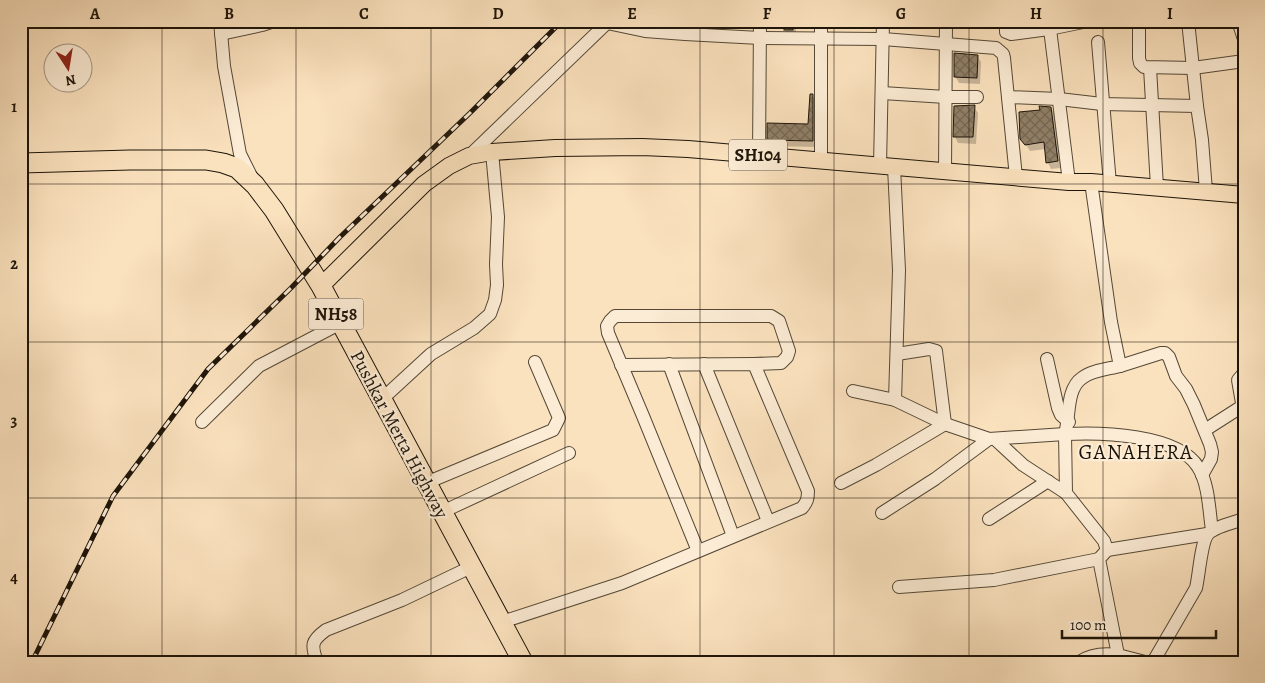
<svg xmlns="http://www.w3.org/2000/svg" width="1265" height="683" viewBox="0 0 1265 683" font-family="Alegreya,serif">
  <defs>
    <pattern id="building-cross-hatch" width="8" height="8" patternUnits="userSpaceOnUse" patternTransform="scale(1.25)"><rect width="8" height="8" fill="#907f67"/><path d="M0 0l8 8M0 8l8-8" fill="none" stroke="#756753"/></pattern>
  </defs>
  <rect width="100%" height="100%" fill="#fbe2be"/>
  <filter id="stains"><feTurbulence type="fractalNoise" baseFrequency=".004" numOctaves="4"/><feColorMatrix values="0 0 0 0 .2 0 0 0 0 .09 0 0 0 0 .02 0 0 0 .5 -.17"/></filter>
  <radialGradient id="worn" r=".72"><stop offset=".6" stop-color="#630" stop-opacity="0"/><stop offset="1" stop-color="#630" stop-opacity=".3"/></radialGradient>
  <!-- shadow -->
  <g fill="#0003">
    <polygon points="785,21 796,21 796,36 789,36 785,30"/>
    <polygon points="977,56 981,62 980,84 959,83 955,76"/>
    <polygon points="812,95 816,102 816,147 772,146 768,139 809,125"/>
    <polygon points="974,107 978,113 976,144 958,143 955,137"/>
    <polygon points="1051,108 1055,115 1061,168 1051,169 1048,163 1046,149 1030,151 1022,138 1041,111"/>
  </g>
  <!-- building -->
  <g fill="url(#building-cross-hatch)" stroke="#1d1409">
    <rect x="784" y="21" width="9" height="9"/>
    <polygon points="954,53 978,55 977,78 954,77"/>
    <polygon points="810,94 813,94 813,141 767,140 767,123 808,124"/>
    <polygon points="975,105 973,137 953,137 954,106"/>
    <polygon points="1039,106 1051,107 1058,161 1046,163 1044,142 1025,145 1020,139 1019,112 1040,110"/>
  </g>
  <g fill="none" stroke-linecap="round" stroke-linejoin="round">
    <defs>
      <g id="minor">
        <polyline points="220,21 224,66 240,154 251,176"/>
        <polyline points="1006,21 1006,32 1011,34 1049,29 1088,21"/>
        <polyline points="1049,21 1069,182"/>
        <polyline points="1139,21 1139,58 1140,63 1144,67 1193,68 1244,61"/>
        <polyline points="1188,21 1197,106"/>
        <polyline points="1238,21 1244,39"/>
        <polyline points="607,23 645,31 685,34 760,38 883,39 996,48 1003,54 1004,58 1016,177"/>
        <polyline points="221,34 262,25 274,21"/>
        <polyline points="1098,42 1110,184"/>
        <polyline points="1150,68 1157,187"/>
        <polyline points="882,93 946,97 977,97"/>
        <polyline points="1008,97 1059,99 1102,104 1197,106 1202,140 1206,191"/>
        <polyline points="759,155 760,21"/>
        <polyline points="469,156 609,21"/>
        <polyline points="821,160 821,21"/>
        <polyline points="880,166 883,21"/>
        <polyline points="894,167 899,270 895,400"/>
        <polyline points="945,171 946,21"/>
        <path d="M1091,182L1111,322L1120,366C1109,369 1092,370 1082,378C1066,389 1070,417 1065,434C1100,432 1178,434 1198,467C1209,484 1209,511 1212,530"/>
        <polyline points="1047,359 1058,408 1061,415 1069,422"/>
        <polyline points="669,364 733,536"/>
        <polyline points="704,364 768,521"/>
        <polyline points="1120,366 1161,353 1165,353 1169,357 1176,376 1186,389 1194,405 1210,444 1212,452 1211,459 1202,475"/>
        <polyline points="853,391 895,400 945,424 989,439 1065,434 1066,493 1104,541 1107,550 1099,559 1118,655 1145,662"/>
        <polyline points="381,400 431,354 474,328 490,314 495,300 497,285 496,264 498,217 492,152"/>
        <polyline points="202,422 259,366 341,323"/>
        <polyline points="1205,430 1241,407 1242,403 1238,380 1244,373"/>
        <polyline points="995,439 1023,465 1066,493"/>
        <polyline points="426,483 553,430 559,418 535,362"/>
        <polyline points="841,483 876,465 945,424 936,351 929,349 897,354"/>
        <polyline points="442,512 569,453"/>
        <polyline points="882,513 935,479 989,439"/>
        <polyline points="989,519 1048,481"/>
        <polyline points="1107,550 1207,534"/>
        <polyline points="698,551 643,416 608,333 607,326 610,321 615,316 771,316 779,321 789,351 787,357 781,363 754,364"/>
        <polyline points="899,587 994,580 1099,559"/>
        <path d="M502,622L622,583L802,508C807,502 808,499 808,491L754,364L621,365"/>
        <path d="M317,662C311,645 311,641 326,630L402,600L471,567"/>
        <path d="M1079,662C1091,654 1104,653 1118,655"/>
        <path d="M1153,662L1196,588C1199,576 1201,542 1208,534C1214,527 1235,522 1244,519"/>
      </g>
      <polyline id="major" points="321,286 424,184 449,166 469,156 492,152 555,148 642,147 688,149 1069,182 1091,182 1244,195"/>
      <polyline id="highway" points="21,163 130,160 206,160 223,163 237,168 255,185 274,210 321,286 523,662"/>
    </defs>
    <!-- minor casing -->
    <use href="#minor" stroke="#544836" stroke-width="14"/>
    <!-- major casing -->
    <use href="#major" stroke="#1d1409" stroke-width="18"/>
    <!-- highway casing -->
    <use href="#highway" stroke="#1d1409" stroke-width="21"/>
    <!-- minor -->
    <use href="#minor" stroke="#fcecd5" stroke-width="12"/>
    <!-- major -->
    <use href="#major" stroke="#fbe2be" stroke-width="16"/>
    <!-- highway -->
    <use href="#highway" stroke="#fbe2be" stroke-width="19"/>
    <defs>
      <polyline id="rail" points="32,662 113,496 208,369 291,288 340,237 470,113 562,21"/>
    </defs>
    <!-- rail casing -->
    <use href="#rail" stroke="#1d1409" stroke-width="5"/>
    <!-- rail -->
    <use href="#rail" stroke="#fcecd5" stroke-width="3" stroke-dasharray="9" stroke-linecap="butt"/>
  </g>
  <!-- grid -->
  <path fill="none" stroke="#1d1409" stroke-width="1" stroke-opacity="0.55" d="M162,21V662M296,21V662M431,21V662M565,21V662M700,21V662M834,21V662M969,21V662M1103,21V662M21,184H1244M21,342H1244M21,498H1244"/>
  <g text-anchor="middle" stroke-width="4.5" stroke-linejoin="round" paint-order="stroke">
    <!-- shield labels -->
    <g fill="#fcecd5" stroke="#605546" stroke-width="1">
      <rect x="729" y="139.5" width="58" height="31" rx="4"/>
      <rect x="308.5" y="298.5" width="55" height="31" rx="4"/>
    </g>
    <g font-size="18" font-weight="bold" fill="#1d1409">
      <text x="758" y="161">SH104</text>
      <text x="336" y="320">NH58</text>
    </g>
    <!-- street labels -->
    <g font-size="19" fill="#1d1409" stroke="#fcecd5">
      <text transform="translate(400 434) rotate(62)" y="7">Pushkar Merta Highway</text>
    </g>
    <!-- quarter labels -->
    <g font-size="21" letter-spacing="1" fill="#1d1409" stroke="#fcecd5">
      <text x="1136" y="459">GANAHERA</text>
    </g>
  </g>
  <!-- margin -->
  <rect width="1265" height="683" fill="none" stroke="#fbe2be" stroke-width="55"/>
  <!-- north arrow -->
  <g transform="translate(68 68) rotate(168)"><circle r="24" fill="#fcecd5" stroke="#a39683"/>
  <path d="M0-4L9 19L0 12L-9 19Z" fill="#8f2418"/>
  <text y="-8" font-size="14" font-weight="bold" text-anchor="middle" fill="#1d1409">N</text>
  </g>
  <!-- scale -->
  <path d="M1062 630v8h154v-8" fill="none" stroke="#1d1409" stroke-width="2.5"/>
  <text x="1070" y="630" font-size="15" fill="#1d1409" stroke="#fcecd5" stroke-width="4" paint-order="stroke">100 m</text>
  <rect x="28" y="28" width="1210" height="628" fill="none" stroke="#1d1409" stroke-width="2"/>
  <g font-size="16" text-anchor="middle" font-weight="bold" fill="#1d1409">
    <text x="95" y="19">A</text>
    <text x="229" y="19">B</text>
    <text x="364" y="19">C</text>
    <text x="498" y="19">D</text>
    <text x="632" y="19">E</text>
    <text x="767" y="19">F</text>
    <text x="901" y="19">G</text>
    <text x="1036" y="19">H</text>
    <text x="1170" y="19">I</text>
    <text x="14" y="112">1</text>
    <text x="14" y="269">2</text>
    <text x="14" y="426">3</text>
    <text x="14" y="583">4</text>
  </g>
  <rect width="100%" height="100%" filter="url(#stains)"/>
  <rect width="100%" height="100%" fill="url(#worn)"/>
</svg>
